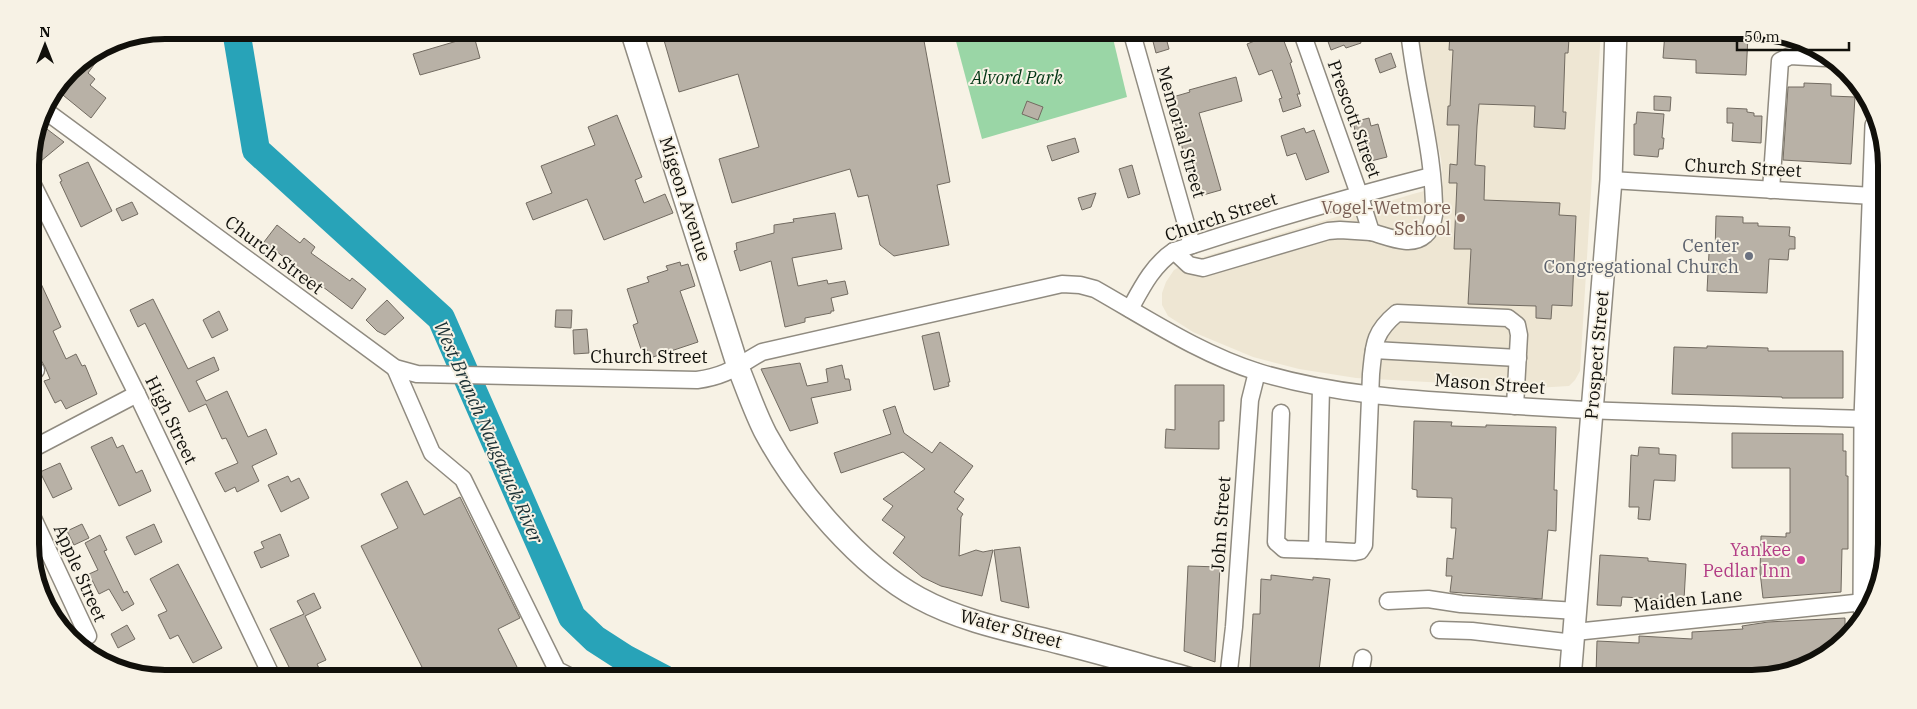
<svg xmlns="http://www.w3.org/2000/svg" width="1917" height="709" viewBox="0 0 1917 709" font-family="'IBM Plex Serif',serif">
  <rect width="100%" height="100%" fill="#f7f2e5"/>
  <!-- built -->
  <polygon fill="#eee6d3" points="1417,30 1601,30 1580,371 1575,380 1569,386 1535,388 1356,378 1299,369 1253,357 1193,332 1168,316 1162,305 1162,293 1166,282 1174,270 1183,265 1196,259 1413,194 1443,186 1441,158 1422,78"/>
  <!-- green -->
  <g fill="#9ad6a6">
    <polygon points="165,30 195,30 108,47 107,44 114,40"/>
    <polygon points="953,30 1111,30 1127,97 982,139"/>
  </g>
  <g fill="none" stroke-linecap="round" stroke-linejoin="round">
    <!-- river -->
    <polyline stroke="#28a3b8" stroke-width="28" points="236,30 256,150 441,318 572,617 595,639 626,659 664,679"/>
  </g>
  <!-- building -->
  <g fill="#b8b1a6" stroke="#726b61">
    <polygon points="661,30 922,30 950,182 937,185 949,245 894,256 880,245 868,195 858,197 850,169 732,203 719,159 759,147 738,74 679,92"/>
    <polygon points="1150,30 1164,30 1169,49 1156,53"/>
    <polygon points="1332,30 1382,30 1382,32 1360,40 1361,43 1346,48 1344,45 1331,50 1325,33"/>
    <polygon points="1485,30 1537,30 1537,37 1569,39 1568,53 1565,53 1563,112 1566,112 1565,129 1534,127 1535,106 1479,104 1477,126 1475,165 1485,166 1484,200 1560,203 1559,215 1576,216 1572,306 1552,305 1551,319 1536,318 1536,306 1468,304 1471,249 1454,249 1457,183 1449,183 1450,164 1457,165 1459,125 1447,125 1448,106 1450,106 1453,50 1449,50 1450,33 1485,35"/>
    <polygon points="1702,30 1726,31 1726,35 1748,36 1746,75 1696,73 1696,60 1663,58 1665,32 1702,33"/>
    <polygon points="1280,31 1292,62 1290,63 1300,94 1297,94 1301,106 1283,112 1279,99 1282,98 1272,70 1259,75 1247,44"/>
    <polygon points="474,36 480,58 420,75 413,54"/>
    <polygon points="1391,53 1396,67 1380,73 1375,59"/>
    <polygon points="88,56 96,62 88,73 95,79 90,85 106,98 91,118 58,91 81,60"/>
    <polygon points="1236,77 1242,101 1199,113 1221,190 1196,197 1173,115 1171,115 1166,99 1190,92 1189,90"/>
    <polygon points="1804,83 1831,84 1831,96 1855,97 1851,164 1783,160 1788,87 1804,87"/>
    <polygon points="1654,96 1671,97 1670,111 1654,110"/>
    <polygon points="1027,101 1043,107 1038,120 1022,114"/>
    <polygon points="1727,108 1747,109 1747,112 1754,113 1754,116 1762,116 1761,143 1732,141 1733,123 1727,123"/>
    <polygon points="1637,112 1664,114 1662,138 1664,138 1663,149 1659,149 1658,157 1634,155 1634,124 1636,124"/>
    <polygon points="617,115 642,177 635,180 644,203 665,194 673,213 604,240 587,199 533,220 526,203 552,193 541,166 595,145 588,127"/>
    <polygon points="1369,118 1371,126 1378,124 1387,157 1363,163 1353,122"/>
    <polygon points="39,123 64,142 41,161 33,145"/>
    <polygon points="1304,128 1306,133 1314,130 1329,172 1306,180 1296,153 1287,156 1281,136"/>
    <polygon points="1075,138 1079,152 1052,161 1047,146"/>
    <polygon points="88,162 112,211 81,227 60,182 62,181 59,175"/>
    <polygon points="1132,165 1140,194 1128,198 1119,169"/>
    <polygon points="1096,193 1091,207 1082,210 1078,198"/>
    <polygon points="132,202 138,214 122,221 116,209"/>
    <polygon points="835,213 842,249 792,258 798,286 827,280 828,284 845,281 848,294 831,298 834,311 831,311 831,313 805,318 805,322 785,327 771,261 740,271 734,251 737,250 736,243 774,233 774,225 794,222 793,219"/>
    <polygon points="1716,216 1743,217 1743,223 1758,223 1758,226 1790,227 1789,236 1795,237 1795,249 1789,249 1788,260 1769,259 1767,293 1707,291 1709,253 1715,253"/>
    <polygon points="277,225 300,243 304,238 315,247 311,253 350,281 352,278 366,289 352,309 264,242"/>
    <polygon points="31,262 61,327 53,331 66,359 76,354 82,366 85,365 97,394 66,409 61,400 55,403 44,381 50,379 45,367 38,355 31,358"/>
    <polygon points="680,262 681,266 688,264 695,286 680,291 698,342 650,358 646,347 641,349 633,325 638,323 627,289 649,282 647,277 668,270 666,266"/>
    <polygon points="153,299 188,369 214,357 219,370 196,381 206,401 227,391 248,437 266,429 277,454 252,466 259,481 237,492 235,487 225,492 215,473 238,463 226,438 222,439 206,404 189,412 145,323 138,327 130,310"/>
    <polygon points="387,300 404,318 385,335 377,331 366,320"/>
    <polygon points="556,310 572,310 571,328 555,327"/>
    <polygon points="219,311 228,330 212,338 203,320"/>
    <polygon points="587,329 589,353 574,354 573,330"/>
    <polygon points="939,332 950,382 948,382 949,386 934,390 922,336"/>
    <polygon points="1707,346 1768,348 1768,351 1843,351 1843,398 1782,398 1782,397 1672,394 1674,347 1707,348"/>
    <polygon points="800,363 807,386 828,382 826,369 842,365 845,379 849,379 851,390 811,398 818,423 790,431 761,369"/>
    <polygon points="1175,385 1224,385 1224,421 1219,421 1219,449 1165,448 1166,429 1175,430"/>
    <polygon points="895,406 904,433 932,453 940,442 973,466 954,492 964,499 957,509 963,514 961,517 959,556 976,550 983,552 993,550 982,596 941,586 922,577 893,553 905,537 882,520 893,506 883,499 925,469 903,452 841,473 834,453 891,434 883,410"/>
    <polygon points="1414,421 1452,422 1451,426 1486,427 1486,425 1556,427 1554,490 1557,490 1556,531 1548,530 1542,599 1450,592 1452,576 1446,576 1447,558 1453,559 1456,528 1451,528 1452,498 1417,497 1417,490 1412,489"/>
    <polygon points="1732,433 1843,434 1843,451 1846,451 1846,476 1848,476 1848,549 1842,549 1841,592 1763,598 1760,572 1761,536 1786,537 1786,533 1790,533 1790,468 1732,468"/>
    <polygon points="112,437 117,448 123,445 136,473 142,470 151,491 119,506 91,447"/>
    <polygon points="1639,447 1659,448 1659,454 1676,455 1675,481 1654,480 1650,520 1638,519 1639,507 1629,507 1631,455 1638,456"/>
    <polygon points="60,463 72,489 53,498 40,472"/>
    <polygon points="288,476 291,482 299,478 309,498 281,512 268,485"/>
    <polygon points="407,481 424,515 460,497 520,618 498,629 523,679 428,679 361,546 398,528 381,494"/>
    <polygon points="82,524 89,538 74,545 67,531"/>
    <polygon points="154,524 162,542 135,555 126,537"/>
    <polygon points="280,534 289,556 261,568 254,552 264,548 261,542"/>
    <polygon points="100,535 107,550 104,551 124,593 127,591 134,604 122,611 109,589 99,594 89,574 98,570 85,543"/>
    <polygon points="1020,547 1029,608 1001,601 994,550"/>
    <polygon points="1600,555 1648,558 1648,561 1686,564 1684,600 1622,597 1621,606 1597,605"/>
    <polygon points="178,564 222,648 193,663 178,635 170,639 158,615 167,611 150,579"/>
    <polygon points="1188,566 1220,567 1215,662 1184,651"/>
    <polygon points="1271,575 1313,580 1313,577 1330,579 1318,679 1279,679 1250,670 1253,614 1260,614 1261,579 1271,580"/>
    <polygon points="314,593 321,608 305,616 326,660 317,664 324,679 295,679 270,629 304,614 297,601"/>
    <polygon points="1845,618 1845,635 1834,651 1760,679 1634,679 1635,676 1596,674 1597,641 1639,643 1639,636 1692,639 1692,632 1743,629 1742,626 1768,622"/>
    <polygon points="127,625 135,639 118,648 111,634"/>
  </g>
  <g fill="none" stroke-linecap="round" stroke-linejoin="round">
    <defs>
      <g id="minor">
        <polyline points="1131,30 1192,245"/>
        <path d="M1301,30L1359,194L1371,232C1387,236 1411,248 1425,235C1431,230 1433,222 1434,215C1435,153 1415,91 1409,30"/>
        <path d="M43,109L395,368L417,374L697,380C727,376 737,366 762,352L1062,284L1080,285L1095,289C1148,319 1200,354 1258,372C1334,395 1408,399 1487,404C1613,413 1739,415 1865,419H1887"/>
        <polyline points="30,179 137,394 273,679"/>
        <polyline points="1611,180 1873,196"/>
        <polyline points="1771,190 1780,61 1790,56 1826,58"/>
        <polyline points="1174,251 1189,265 1203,268 1328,231 1340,230 1371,232"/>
        <path d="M1130,309C1142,287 1153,265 1174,251C1259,223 1344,198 1431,176"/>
        <polyline points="1374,350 1518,358"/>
        <polyline points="395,368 432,453 463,479 557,670 575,679"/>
        <polyline points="31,372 36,370"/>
        <path d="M1321,388L1317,550L1355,552L1360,551L1364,545L1371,374C1374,345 1373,333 1397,313L1508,318L1517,325L1519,335L1515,406"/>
        <polyline points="1281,413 1276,542 1284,549 1317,550"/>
        <polyline points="32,449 137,394"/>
        <polyline points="32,516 88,636 76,641"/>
        <polyline points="1388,601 1428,599 1461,604 1577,611"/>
        <polyline points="1439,630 1472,631 1574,643"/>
        <polyline points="1575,632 1864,602"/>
        <polyline points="1228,679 1234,627 1250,400 1257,372"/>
        <polyline points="1359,679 1363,658"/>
      </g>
      <g id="major">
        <path d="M631,30L738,367C747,389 755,413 766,434C798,493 860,566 919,598C963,622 1012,631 1060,643C1104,654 1148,667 1192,679"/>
        <polyline points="1864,609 1865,419 1876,126"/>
        <polyline points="1570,679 1611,180 1616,30"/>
      </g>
    </defs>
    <!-- minor casing -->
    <use href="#minor" stroke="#908b80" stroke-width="19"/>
    <!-- major casing -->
    <use href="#major" stroke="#908b80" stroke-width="24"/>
    <!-- minor -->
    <use href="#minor" stroke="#fff" stroke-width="16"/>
    <!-- major -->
    <use href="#major" stroke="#fff" stroke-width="21"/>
  </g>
  <!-- markers -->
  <circle fill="#8d6e63" stroke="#f7f2e5" stroke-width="2" cx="1461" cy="218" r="5"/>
  <circle fill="#6b7280" stroke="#f7f2e5" stroke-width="2" cx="1749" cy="256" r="5"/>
  <circle fill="#d1479c" stroke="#f7f2e5" stroke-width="2" cx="1801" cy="560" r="5"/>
  <g text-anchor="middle" stroke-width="4" stroke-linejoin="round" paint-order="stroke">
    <!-- park labels -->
    <g font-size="18" font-style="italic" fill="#003513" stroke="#f7f2e5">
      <text x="1017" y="84">Alvord Park</text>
    </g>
    <!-- street labels -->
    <g font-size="18" fill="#11100b" stroke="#f7f2e5">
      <text transform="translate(1354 119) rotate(70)" y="6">Prescott Street</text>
      <text transform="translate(1181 132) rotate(74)" y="6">Memorial Street</text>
      <text transform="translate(1743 168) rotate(3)" y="6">Church Street</text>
      <text transform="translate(685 199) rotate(72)" y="6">Migeon Avenue</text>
      <text transform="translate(1221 217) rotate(-19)" y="6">Church Street</text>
      <text transform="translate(274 255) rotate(37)" y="6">Church Street</text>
      <text transform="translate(1597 355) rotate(-85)" y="6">Prospect Street</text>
      <text x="649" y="363">Church Street</text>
      <text transform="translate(1490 384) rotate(4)" y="6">Mason Street</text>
      <text transform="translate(171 420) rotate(64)" y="6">High Street</text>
      <text transform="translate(1221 524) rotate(-86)" y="6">John Street</text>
      <text transform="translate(80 573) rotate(66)" y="6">Apple Street</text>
      <text transform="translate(1688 600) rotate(-6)" y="6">Maiden Lane</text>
      <text transform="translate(1011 629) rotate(15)" y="6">Water Street</text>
    </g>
    <!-- education labels -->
    <g font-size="18" fill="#785e54" stroke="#f7f2e5" text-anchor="end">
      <text x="1451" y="214">Vogel-Wetmore<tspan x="1451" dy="21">School</tspan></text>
    </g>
    <!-- worship labels -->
    <g font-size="18" fill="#5b616d" stroke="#f7f2e5" text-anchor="end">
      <text x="1739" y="252">Center<tspan x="1739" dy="21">Congregational Church</tspan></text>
    </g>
    <!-- hotel labels -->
    <g font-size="18" fill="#b23c85" stroke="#f7f2e5" text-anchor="end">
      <text x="1791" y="556">Yankee<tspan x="1791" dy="21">Pedlar Inn</tspan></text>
    </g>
    <!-- water labels -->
    <g font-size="19" font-style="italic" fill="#1b3034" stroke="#f7f2e5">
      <text transform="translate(489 432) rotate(66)" y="7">West Branch Naugatuck River</text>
    </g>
  </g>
  <!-- crop -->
  <path d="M0 0H1917V709H0ZM165 39H1752A126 126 0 0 1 1878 165V544A126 126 0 0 1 1752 670H165A126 126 0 0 1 39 544V165A126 126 0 0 1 165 39Z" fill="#f7f2e5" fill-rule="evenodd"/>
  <path fill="none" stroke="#11100b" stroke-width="6" d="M165 39H1752A126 126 0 0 1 1878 165V544A126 126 0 0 1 1752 670H165A126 126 0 0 1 39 544V165A126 126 0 0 1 165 39Z"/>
  <!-- north arrow -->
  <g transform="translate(45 45)" stroke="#f7f2e5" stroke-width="4" paint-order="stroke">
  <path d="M0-4L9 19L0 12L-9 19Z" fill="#11100b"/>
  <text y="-8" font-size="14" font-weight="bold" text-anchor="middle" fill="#11100b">N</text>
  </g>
  <!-- scale -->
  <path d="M1737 42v8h112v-8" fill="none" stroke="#11100b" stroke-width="2.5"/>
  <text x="1744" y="42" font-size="15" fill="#11100b" stroke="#f7f2e5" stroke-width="4" paint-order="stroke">50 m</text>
</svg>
